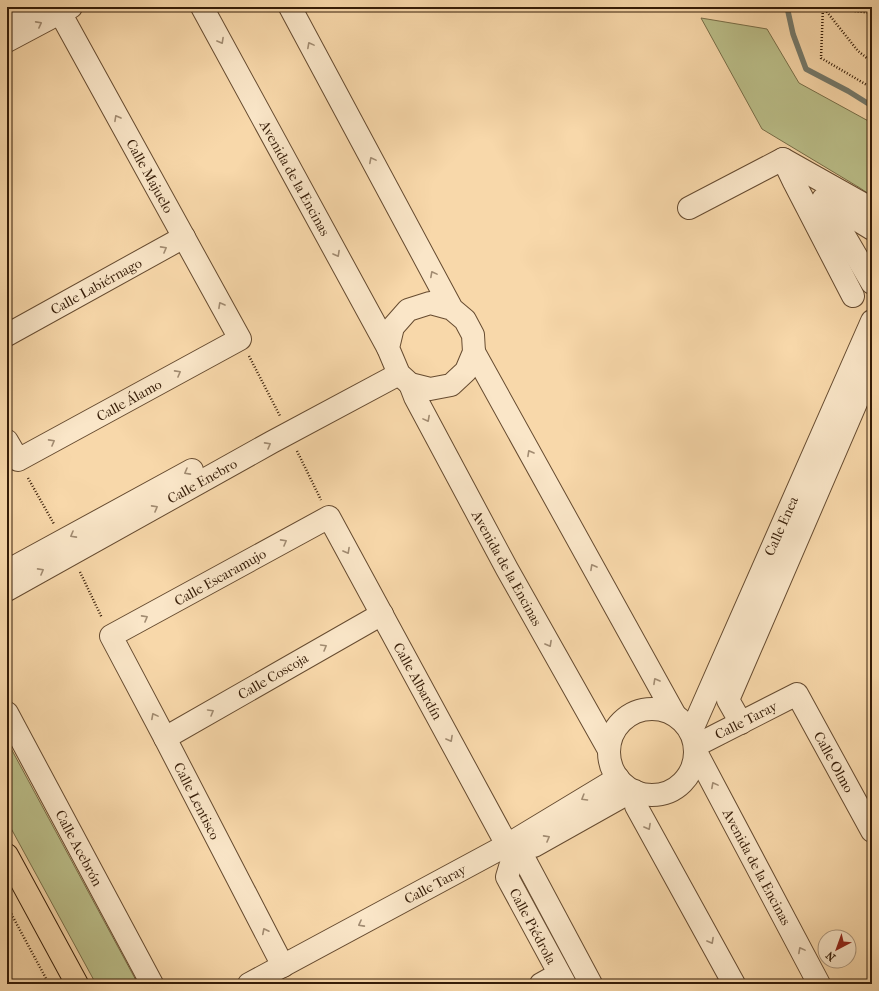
<svg xmlns="http://www.w3.org/2000/svg" width="879" height="991" viewBox="0 0 879 991" font-family="'IM FELL French Canon',serif">
  <rect width="100%" height="100%" fill="#f8d8aa"/>
  <filter id="stains"><feTurbulence type="fractalNoise" baseFrequency=".005" numOctaves="4"/><feColorMatrix values="0 0 0 0 .2 0 0 0 0 .09 0 0 0 0 .02 0 0 0 .5 -.17"/></filter>
  <radialGradient id="worn" r=".72"><stop offset=".6" stop-color="#630" stop-opacity="0"/><stop offset="1" stop-color="#630" stop-opacity=".3"/></radialGradient>
  <!-- green -->
  <g fill="#bbbf8a" stroke="#786e48">
    <polygon points="701,18 767,29 799,83 872,123 872,196 860,188 762,129"/>
    <polygon points="7,741 138,984 96,984 7,821"/>
  </g>
  <g fill="none" stroke-linecap="round" stroke-linejoin="round">
    <!-- stream -->
    <polyline stroke="#757a6c" stroke-width="5.5" points="787,7 793,34 806,69 848,91 872,106"/>
    <defs>
      <g id="minor">
        <polyline points="202,7 388,348"/>
        <polyline points="290,7 452,309 465,320 473,335 474,352 466,371 451,385 430,389 410,384 399,374 388,348 393,327 408,310 430,303 452,309"/>
        <polyline points="7,23 36,7"/>
        <polyline points="7,41 71,7"/>
        <polyline points="783,159 794,182 853,296"/>
        <polyline points="823,199 872,283"/>
        <polyline points="825,200 872,229"/>
        <polyline points="689,208 783,159 872,209"/>
        <polyline points="7,335 184,237"/>
        <polyline points="474,352 675,715"/>
        <polyline points="410,384 415,397 507,569 609,750"/>
        <polyline points="7,441 18,460 240,339 57,7"/>
        <polyline points="7,571 192,470"/>
        <polyline points="7,590 272,442 399,374"/>
        <circle cx="652" cy="752" r="43"/>
        <polyline points="7,713 152,984"/>
        <polyline points="741,723 728,700 872,366"/>
        <polyline points="691,732 872,321"/>
        <polyline points="165,738 382,614"/>
        <polyline points="695,746 797,694 872,831"/>
        <polyline points="695,750 819,984"/>
        <polyline points="635,791 636,806 734,984"/>
        <polyline points="534,846 632,791"/>
        <polyline points="521,853 591,984"/>
        <polyline points="283,966 165,738 111,636 329,517 507,845 513,857 507,877 565,984"/>
        <polyline points="249,984 507,845 618,778"/>
        <polyline points="541,984 559,974"/>
      </g>
      <polyline id="major" points="7,855 77,984"/>
    </defs>
    <!-- minor casing -->
    <use href="#minor" stroke="#664b30" stroke-width="24"/>
    <!-- major casing -->
    <use href="#major" stroke="#351c07" stroke-width="24"/>
    <!-- path -->
    <g stroke="#351c07" stroke-width="2.5" stroke-dasharray="1 2" stroke-linecap="butt">
      <polyline points="823,7 821,58 872,88"/>
      <polyline points="823,7 858,51 872,62"/>
      <polyline points="825,7 854,11 872,13"/>
      <polyline points="249,356 280,416"/>
      <polyline points="297,451 321,500"/>
      <polyline points="28,478 54,524"/>
      <polyline points="80,572 102,618"/>
      <polyline points="7,906 49,984"/>
    </g>
    <!-- minor -->
    <use href="#minor" stroke="#fae6c8" stroke-width="22"/>
    <!-- major -->
    <use href="#major" stroke="#f8d8aa" stroke-width="22"/>
  </g>
  <!-- one-way arrows -->
  <defs><path id="oneway-chevron" d="M-2-3.5L2.5 0L-2 3.5" fill="none" stroke-width="1.6" stroke-linecap="round" stroke-linejoin="round"/></defs>
  <g stroke="#a18b71">
    <use href="#oneway-chevron" transform="translate(39 24) rotate(-28)"/>
    <use href="#oneway-chevron" transform="translate(221 41) rotate(61)"/>
    <use href="#oneway-chevron" transform="translate(310 45) rotate(-118)"/>
    <use href="#oneway-chevron" transform="translate(117 118) rotate(-119)"/>
    <use href="#oneway-chevron" transform="translate(372 160) rotate(-118)"/>
    <use href="#oneway-chevron" transform="translate(164 249) rotate(-29)"/>
    <use href="#oneway-chevron" transform="translate(337 254) rotate(61)"/>
    <use href="#oneway-chevron" transform="translate(433 274) rotate(-118)"/>
    <use href="#oneway-chevron" transform="translate(221 305) rotate(-119)"/>
    <use href="#oneway-chevron" transform="translate(178 373) rotate(-29)"/>
    <use href="#oneway-chevron" transform="translate(427 419) rotate(62)"/>
    <use href="#oneway-chevron" transform="translate(52 442) rotate(-29)"/>
    <use href="#oneway-chevron" transform="translate(268 445) rotate(-29)"/>
    <use href="#oneway-chevron" transform="translate(530 453) rotate(-119)"/>
    <use href="#oneway-chevron" transform="translate(187 472) rotate(151)"/>
    <use href="#oneway-chevron" transform="translate(155 508) rotate(-29)"/>
    <use href="#oneway-chevron" transform="translate(73 535) rotate(151)"/>
    <use href="#oneway-chevron" transform="translate(284 542) rotate(-29)"/>
    <use href="#oneway-chevron" transform="translate(347 551) rotate(61)"/>
    <use href="#oneway-chevron" transform="translate(593 567) rotate(-119)"/>
    <use href="#oneway-chevron" transform="translate(41 571) rotate(-29)"/>
    <use href="#oneway-chevron" transform="translate(145 618) rotate(-29)"/>
    <use href="#oneway-chevron" transform="translate(549 644) rotate(61)"/>
    <use href="#oneway-chevron" transform="translate(324 647) rotate(-30)"/>
    <use href="#oneway-chevron" transform="translate(656 681) rotate(-119)"/>
    <use href="#oneway-chevron" transform="translate(211 712) rotate(-30)"/>
    <use href="#oneway-chevron" transform="translate(154 716) rotate(-118)"/>
    <use href="#oneway-chevron" transform="translate(450 739) rotate(61)"/>
    <use href="#oneway-chevron" transform="translate(714 785) rotate(-118)"/>
    <use href="#oneway-chevron" transform="translate(584 798) rotate(149)"/>
    <use href="#oneway-chevron" transform="translate(648 827) rotate(61)"/>
    <use href="#oneway-chevron" transform="translate(547 838) rotate(-29)"/>
    <use href="#oneway-chevron" transform="translate(361 924) rotate(152)"/>
    <use href="#oneway-chevron" transform="translate(265 931) rotate(-117)"/>
    <use href="#oneway-chevron" transform="translate(711 941) rotate(61)"/>
    <use href="#oneway-chevron" transform="translate(801 950) rotate(-118)"/>
  </g>
  <g text-anchor="middle" stroke-width="4" stroke-linejoin="round" paint-order="stroke">
    <!-- street labels -->
    <g font-size="14" fill="#351c07" stroke="#fae6c8">
      <text transform="translate(150 176) rotate(61)" y="5">Calle Majuelo</text>
      <text transform="translate(295 178) rotate(61)" y="5">Avenida de la Encinas</text>
      <text transform="translate(96 286) rotate(-29)" y="5">Calle Labiérnago</text>
      <text transform="translate(129 400) rotate(-29)" y="5">Calle Álamo</text>
      <text transform="translate(202 481) rotate(-29)" y="5">Calle Enebro</text>
      <text transform="translate(781 526) rotate(-66)" y="5">Calle Enea</text>
      <text transform="translate(507 568) rotate(61)" y="5">Avenida de la Encinas</text>
      <text transform="translate(220 577) rotate(-29)" y="5">Calle Escaramujo</text>
      <text transform="translate(273 676) rotate(-30)" y="5">Calle Coscoja</text>
      <text transform="translate(418 681) rotate(61)" y="5">Calle Albardín</text>
      <text transform="translate(746 720) rotate(-27)" y="5">Calle Taray</text>
      <text transform="translate(834 762) rotate(61)" y="5">Calle Olmo</text>
      <text transform="translate(197 801) rotate(63)" y="5">Calle Lentisco</text>
      <text transform="translate(79 848) rotate(62)" y="5">Calle Acebrón</text>
      <text transform="translate(757 867) rotate(62)" y="5">Avenida de la Encinas</text>
      <text transform="translate(435 884) rotate(-28)" y="5">Calle Taray</text>
      <text transform="translate(533 926) rotate(62)" y="5">Calle Piédrola</text>
    </g>
  </g>
  <!-- margin -->
  <rect width="879" height="991" fill="none" stroke="#f8d8aa" stroke-width="24"/>
  <rect x="8" y="8" width="863" height="975" fill="none" stroke="#351c07" stroke-width="2"/>
  <rect x="12" y="12" width="855" height="967" fill="none" stroke="#351c07"/>
  <!-- north arrow -->
  <g transform="translate(837 949) rotate(221)"><circle r="19" fill="#fae6c8" stroke="#ab957b"/>
  <path d="M0-3L7 15L0 10L-7 15Z" fill="#8f2418"/>
  <text y="-6" font-size="11" font-weight="bold" text-anchor="middle" fill="#351c07">N</text>
  </g>
  <rect width="100%" height="100%" filter="url(#stains)"/>
  <rect width="100%" height="100%" fill="url(#worn)"/>
</svg>
